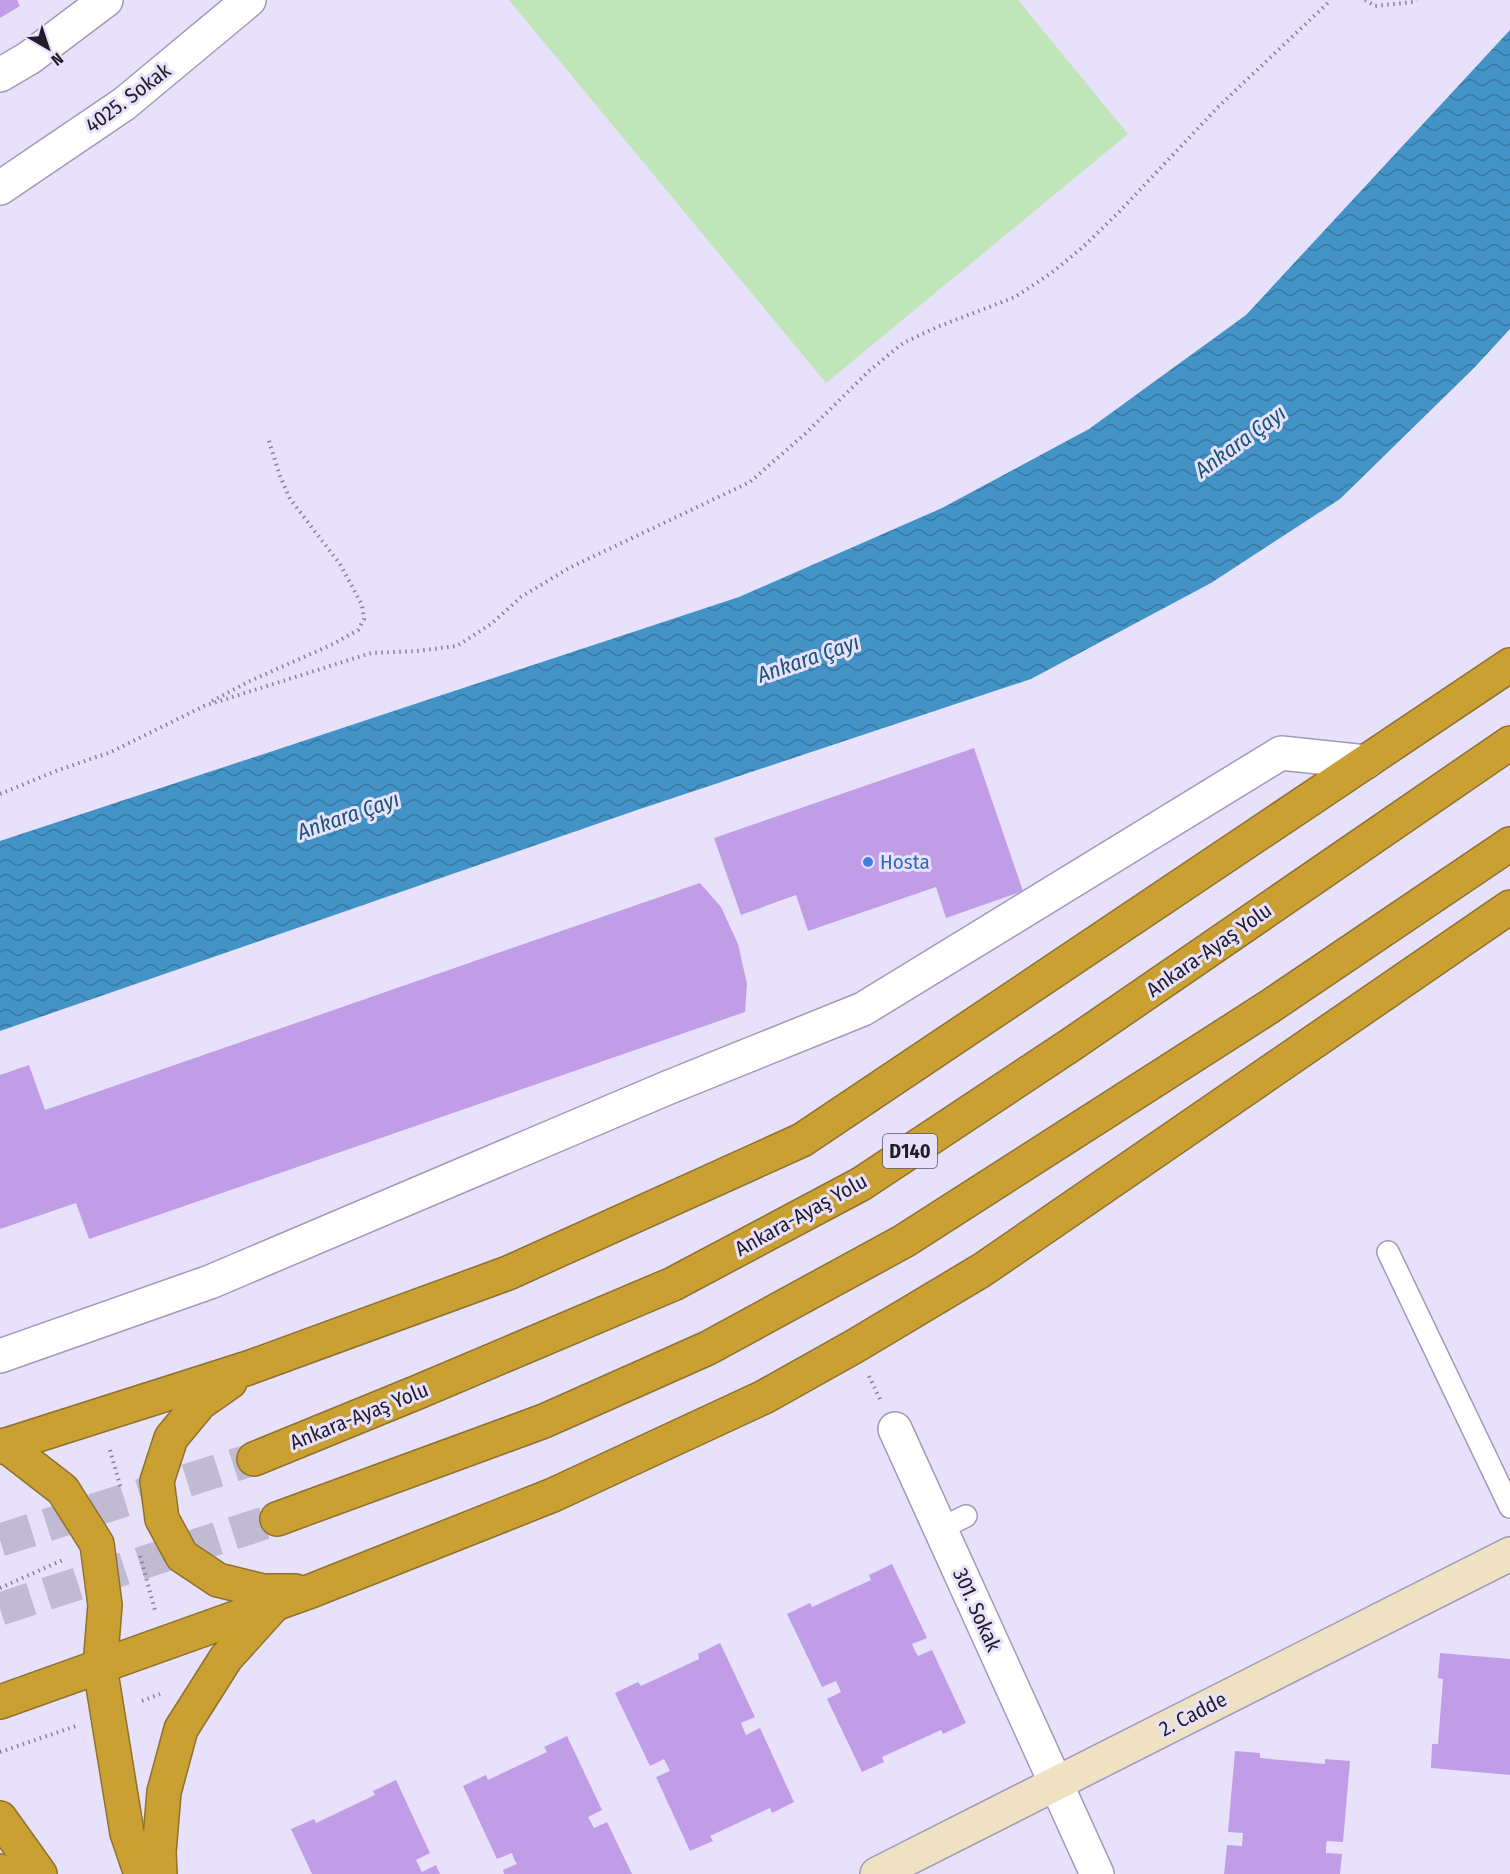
<svg xmlns="http://www.w3.org/2000/svg" width="1510" height="1874" viewBox="0 0 1510 1874" font-family="'Fira Sans Condensed',sans-serif">
  <defs>
    <pattern id="water-waves" width="16" height="10" patternUnits="userSpaceOnUse" patternTransform="scale(1.5)"><rect width="16" height="10" fill="#4393c6"/><path d="M0 5q4-4 8 0t8 0" fill="none" stroke="#3877a1"/></pattern>
  </defs>
  <rect width="100%" height="100%" fill="#e8e1fc"/>
  <!-- garden -->
  <polygon fill="#bfe5b8" points="509,0 1018,0 1128,134 826,383"/>
  <!-- water -->
  <polygon fill="url(#water-waves)" points="1510,30 1510,329 1474,368 1340,499 1211,583 1031,679 637,810 0,1031 0,841 739,597 942,508 1089,429 1246,315"/>
  <!-- building -->
  <g fill="#c09de6">
    <polygon points="0,0 17,0 20,6 0,18"/>
    <polygon points="974,748 1023,891 946,918 936,887 808,931 796,895 741,915 714,838"/>
    <polygon points="700,883 721,907 738,944 747,984 745,1012 89,1239 76,1203 0,1229 0,1075 29,1065 45,1110"/>
    <polygon points="892,1564 927,1638 912,1644 915,1651 918,1656 932,1650 966,1723 943,1734 941,1730 882,1757 884,1762 862,1772 827,1699 841,1692 836,1681 822,1687 787,1614 810,1603 812,1607 871,1580 869,1575"/>
    <polygon points="720,1643 755,1717 741,1723 746,1735 760,1728 794,1802 772,1813 770,1808 710,1836 713,1841 690,1851 656,1777 670,1771 664,1759 650,1766 615,1693 638,1682 641,1686 699,1659 698,1654"/>
    <polygon points="1440,1653 1510,1659 1510,1775 1431,1768 1432,1744 1438,1744 1443,1679 1438,1678"/>
    <polygon points="567,1736 602,1810 588,1817 594,1828 607,1822 632,1874 504,1874 503,1870 517,1864 514,1859 512,1853 497,1859 463,1786 486,1775 488,1780 547,1752 544,1747"/>
    <polygon points="1235,1751 1260,1753 1260,1758 1325,1764 1325,1759 1350,1761 1343,1842 1327,1841 1326,1846 1326,1853 1342,1854 1340,1874 1224,1874 1227,1845 1242,1846 1243,1833 1228,1832"/>
    <polygon points="396,1780 430,1853 416,1860 422,1872 436,1865 440,1874 312,1874 291,1829 314,1819 316,1823 375,1795 373,1791"/>
  </g>
  <g fill="none" stroke-linecap="round" stroke-linejoin="round">
    <!-- highway-tunnel -->
    <g stroke="#c0bad2" stroke-width="33" stroke-dasharray="33 16" stroke-linecap="butt">
      <polyline points="0,1540 254,1459"/>
      <polyline points="0,1609 277,1519"/>
    </g>
    <defs>
      <g id="lane">
        <polyline points="1388,1252 1510,1507"/>
        <polyline points="940,1529 966,1516"/>
      </g>
      <g id="street">
        <polyline points="0,75 29,58 106,0"/>
        <polyline points="0,188 124,104 249,0"/>
        <polyline points="0,1356 210,1282 667,1088 863,1009 1281,753 1366,762"/>
        <polyline points="895,1429 1097,1874"/>
      </g>
      <polyline id="secondary" points="877,1874 1510,1554"/>
      <g id="highway">
        <polyline points="230,1382 200,1403 171,1438 157,1481 162,1519 182,1556 218,1580 263,1591 295,1591"/>
        <polyline points="5,1445 63,1490 97,1544 105,1605 100,1667 127,1833 141,1874"/>
        <polyline points="0,1447 248,1368 508,1273 802,1140 1510,665"/>
        <polyline points="254,1459 418,1392 673,1284 861,1184 1072,1044 1510,743"/>
        <polyline points="277,1519 544,1421 708,1348 904,1241 1269,1007 1510,844"/>
        <polyline points="0,1702 311,1591 553,1495 764,1397 855,1346 982,1270 1510,907"/>
        <polyline points="0,1818 40,1874"/>
        <polyline points="0,1871 4,1874"/>
        <polyline points="160,1874 159,1852 164,1792 181,1729 226,1658 273,1606"/>
      </g>
    </defs>
    <!-- lane casing -->
    <use href="#lane" stroke="#a299b9" stroke-width="24"/>
    <!-- street casing -->
    <use href="#street" stroke="#a299b9" stroke-width="36"/>
    <!-- secondary casing -->
    <use href="#secondary" stroke="#a299b9" stroke-width="36"/>
    <!-- highway casing -->
    <use href="#highway" stroke="#8f722e" stroke-width="36"/>
    <!-- path -->
    <g stroke="#888296" stroke-width="4" stroke-dasharray="1.5 4.5" stroke-linecap="butt">
      <polyline points="1365,0 1375,6 1413,2 1417,0"/>
      <polyline points="212,701 250,681 333,644 358,630 364,619 362,605 340,564 290,499 280,476 268,438"/>
      <polyline points="0,794 56,771 111,752 204,706 371,653 417,651 457,646 491,624 521,597 569,568 750,482 806,433 869,371 903,343 937,327 1015,297 1050,274 1083,247 1119,212 1218,107 1331,0"/>
      <polyline points="869,1376 880,1399"/>
      <polyline points="110,1450 121,1489"/>
      <polyline points="140,1556 155,1610"/>
      <polyline points="0,1588 65,1559"/>
      <polyline points="142,1701 160,1694"/>
      <polyline points="0,1752 76,1726"/>
    </g>
    <!-- lane -->
    <use href="#lane" stroke="#fff" stroke-width="21"/>
    <!-- street -->
    <use href="#street" stroke="#fff" stroke-width="33"/>
    <!-- secondary -->
    <use href="#secondary" stroke="#efe2c2" stroke-width="33"/>
    <!-- highway -->
    <use href="#highway" stroke="#cba032" stroke-width="33"/>
  </g>
  <!-- markers -->
  <circle fill="#3f7fe0" stroke="#e8e1fc" stroke-width="2" cx="868" cy="862" r="6"/>
  <g text-anchor="middle" stroke-width="6" stroke-linejoin="round" paint-order="stroke">
    <!-- shield labels -->
    <rect fill="#e8e1fc" stroke="#5c5768" stroke-width="1.5" x="883" y="1134" width="54" height="34" rx="4.5"/>
    <g font-size="20" font-weight="bold" fill="#201c28">
      <text x="910" y="1158">D140</text>
    </g>
    <!-- street labels -->
    <g font-size="21" fill="#201c28" stroke="#e8e1fc">
      <text transform="translate(128 98) rotate(-37)" y="7">4025. Sokak</text>
      <text transform="translate(1209 950) rotate(-35)" y="7">Ankara-Ayaş Yolu</text>
      <text transform="translate(801 1215) rotate(-29)" y="7">Ankara-Ayaş Yolu</text>
      <text transform="translate(359 1416) rotate(-22)" y="7">Ankara-Ayaş Yolu</text>
      <text transform="translate(977 1610) rotate(66)" y="7">301. Sokak</text>
      <text transform="translate(1193 1714) rotate(-27)" y="7">2. Cadde</text>
    </g>
    <!-- shop labels -->
    <g font-size="21" fill="#366cbe" stroke="#e8e1fc" text-anchor="start">
      <text x="880" y="869">Hosta</text>
    </g>
    <!-- water labels -->
    <g font-size="22" font-style="italic" fill="#195478" stroke="#e8e1fc">
      <text transform="translate(1240 441) rotate(-36)" y="8">Ankara Çayı</text>
      <text transform="translate(808 658) rotate(-19)" y="8">Ankara Çayı</text>
      <text transform="translate(348 815) rotate(-19)" y="8">Ankara Çayı</text>
    </g>
  </g>
  <!-- north arrow -->
  <g transform="translate(48 48) rotate(141)" stroke="#e8e1fc" stroke-width="4.5" paint-order="stroke">
  <path d="M0-4.5L10 22L0 15L-10 22Z" fill="#201c28"/>
  <text y="-9" font-size="16" font-weight="bold" text-anchor="middle" fill="#201c28">N</text>
  </g>
</svg>
